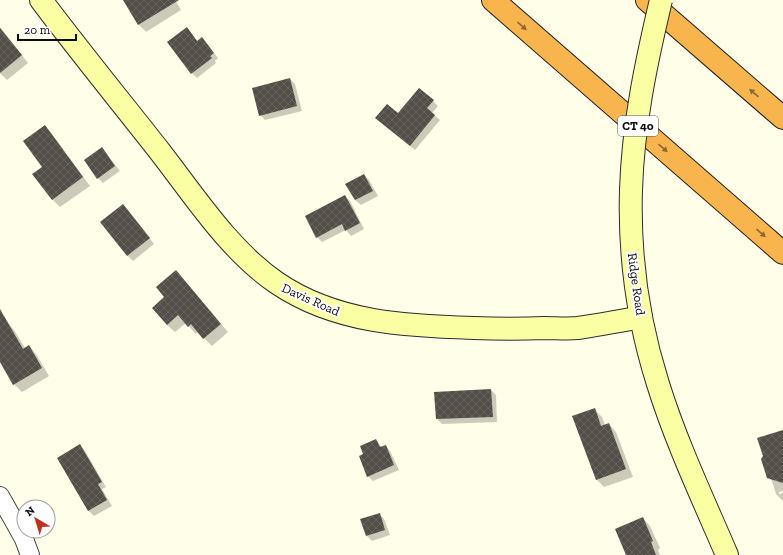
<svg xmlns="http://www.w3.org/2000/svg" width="783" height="555" viewBox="0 0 783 555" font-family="'Zilla Slab',serif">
  <defs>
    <pattern id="building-cross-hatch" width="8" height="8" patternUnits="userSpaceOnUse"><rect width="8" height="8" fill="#534e47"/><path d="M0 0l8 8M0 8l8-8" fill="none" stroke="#67635d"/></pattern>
  </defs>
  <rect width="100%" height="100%" fill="#fffee8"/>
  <!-- shadow -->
  <g fill="#0003">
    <polygon points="129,0 175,0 181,10 146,32 139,25 127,5"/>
    <polygon points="0,27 28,63 7,80 0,73"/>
    <polygon points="187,28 198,42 207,44 218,58 215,61 216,63 197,78 192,73"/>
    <polygon points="290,79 295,84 302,111 265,120 260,115"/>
    <polygon points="433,101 438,106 432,113 440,120 415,150 382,123 398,114"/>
    <polygon points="44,126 52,134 90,186 60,207 53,200 34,174 44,167"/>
    <polygon points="102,148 120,171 103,183 98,178"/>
    <polygon points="364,175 369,180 378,196 361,205 355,200"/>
    <polygon points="345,196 350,201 364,229 351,236 346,230 322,242 317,237"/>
    <polygon points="128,211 154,244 133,261 127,255"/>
    <polygon points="183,279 228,332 212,346 198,332 196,334 186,323 175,332 167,325"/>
    <polygon points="7,322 14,330 25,348 29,346 36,354 49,376 22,392 14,384 0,360 0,326"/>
    <polygon points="491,390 496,395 497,422 442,424 437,419"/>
    <polygon points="594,409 602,417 605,425 609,424 616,432 633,477 604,487 596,479"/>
    <polygon points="783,431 783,491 779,492 779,494 783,493 783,501 776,494 772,481 768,477"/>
    <polygon points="376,440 382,448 385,446 390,451 399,470 373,481 368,476 365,454"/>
    <polygon points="80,446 85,451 106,487 102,489 112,506 94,516 89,511 59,458"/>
    <polygon points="379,514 384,519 390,535 372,541 367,536"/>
    <polygon points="643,518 650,526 660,548 658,550 660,555 627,555"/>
  </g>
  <!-- building -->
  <g fill="url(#building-cross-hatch)">
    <polygon points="123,0 179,0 138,25"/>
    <polygon points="187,27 197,41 202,37 214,53 210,56 212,58 191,74 167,42"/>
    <polygon points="0,28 22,55 0,73"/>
    <polygon points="290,78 297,106 259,116 252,88"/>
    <polygon points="419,88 434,100 427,108 435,115 410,146 375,118 387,104 398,113"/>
    <polygon points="45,125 83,177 52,200 32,174 42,167 23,141"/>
    <polygon points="102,147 115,166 97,179 84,160"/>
    <polygon points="364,174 373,191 355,200 345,184"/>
    <polygon points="345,195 360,223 345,231 342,224 316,238 305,216"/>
    <polygon points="123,204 150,238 127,256 100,222"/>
    <polygon points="176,270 221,324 203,339 191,324 188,327 178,315 167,325 152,308 164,297 156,287"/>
    <polygon points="0,309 23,349 29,345 42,368 13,385 0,362"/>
    <polygon points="491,389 493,417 436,419 434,392"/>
    <polygon points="595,408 601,426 609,423 626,469 596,480 572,416"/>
    <polygon points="783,430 783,483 767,478 761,459 763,456 757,438"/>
    <polygon points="376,439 380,447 386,445 394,465 367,477 359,456 363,454 360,446"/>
    <polygon points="80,444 102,482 98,484 107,500 88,511 57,458"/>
    <polygon points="380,513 385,530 366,536 360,519"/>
    <polygon points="643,517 653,541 651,542 656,555 626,555 615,529"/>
  </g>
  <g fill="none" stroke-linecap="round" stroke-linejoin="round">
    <defs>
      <polyline id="street" points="0,496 24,539 30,555"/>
      <g id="secondary">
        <path d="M41,0C80,52 121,102 161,153C195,197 230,251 277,283C336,323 406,326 474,328C498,329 521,329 545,328C556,328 567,329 578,328C599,325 620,321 641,317"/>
        <path d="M631,190C629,255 638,321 658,384C676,442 703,499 727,555"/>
      </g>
      <g id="highway">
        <polyline points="493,0 783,253"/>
        <polyline points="647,0 783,118"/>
      </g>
    </defs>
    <!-- street casing -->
    <use href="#street" stroke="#3e3e3e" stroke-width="20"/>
    <!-- secondary casing -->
    <use href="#secondary" stroke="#2d2d2d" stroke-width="24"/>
    <!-- highway casing -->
    <use href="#highway" stroke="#1c1c1c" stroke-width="24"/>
    <!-- street -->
    <use href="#street" stroke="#fff" stroke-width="18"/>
    <!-- secondary -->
    <use href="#secondary" stroke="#fbffa3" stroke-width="22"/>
    <!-- highway -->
    <use href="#highway" stroke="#f8b54e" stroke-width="22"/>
    <defs>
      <path id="secondary-bridge" d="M631,190C633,125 646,63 661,0"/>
    </defs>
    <!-- secondary-bridge casing -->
    <use href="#secondary-bridge" stroke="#2d2d2d" stroke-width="24" stroke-linecap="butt"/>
    <!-- secondary-bridge -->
    <use href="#secondary-bridge" stroke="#fbffa3" stroke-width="22"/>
  </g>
  <!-- one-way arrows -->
  <defs><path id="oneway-solid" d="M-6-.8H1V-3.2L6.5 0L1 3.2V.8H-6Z"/></defs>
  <g fill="#8d6830">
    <use href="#oneway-solid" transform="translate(522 26) rotate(41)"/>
    <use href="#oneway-solid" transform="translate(754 93) rotate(-139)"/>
    <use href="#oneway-solid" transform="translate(663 148) rotate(41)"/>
    <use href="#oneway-solid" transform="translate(761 233) rotate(41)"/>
  </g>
  <g text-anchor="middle" stroke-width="4" stroke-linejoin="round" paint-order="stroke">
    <!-- shield labels -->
    <rect fill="#fff" stroke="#545454" stroke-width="1" x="618" y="116" width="40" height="20" rx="3"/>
    <g font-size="12" font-weight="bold" fill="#0b0b0b">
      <text x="638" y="130">CT 40</text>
    </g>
    <!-- street labels -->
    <g font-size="13" fill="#0b0b0b" stroke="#fff">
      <text transform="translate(637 284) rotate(82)" y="5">Ridge Road</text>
      <text transform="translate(311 299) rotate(24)" y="5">Davis Road</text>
    </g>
  </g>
  <!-- north arrow -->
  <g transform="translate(36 519) rotate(322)"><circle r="19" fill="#ffffff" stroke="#9d9d9d"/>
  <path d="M0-3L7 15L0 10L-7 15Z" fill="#bd3121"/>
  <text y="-6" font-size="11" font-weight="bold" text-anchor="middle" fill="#0b0b0b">N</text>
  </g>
  <!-- scale -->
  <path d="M18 34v6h58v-6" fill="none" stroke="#0b0b0b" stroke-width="2"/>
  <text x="24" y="34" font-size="12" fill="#0b0b0b" stroke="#ffffff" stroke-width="3" paint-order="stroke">20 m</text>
</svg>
